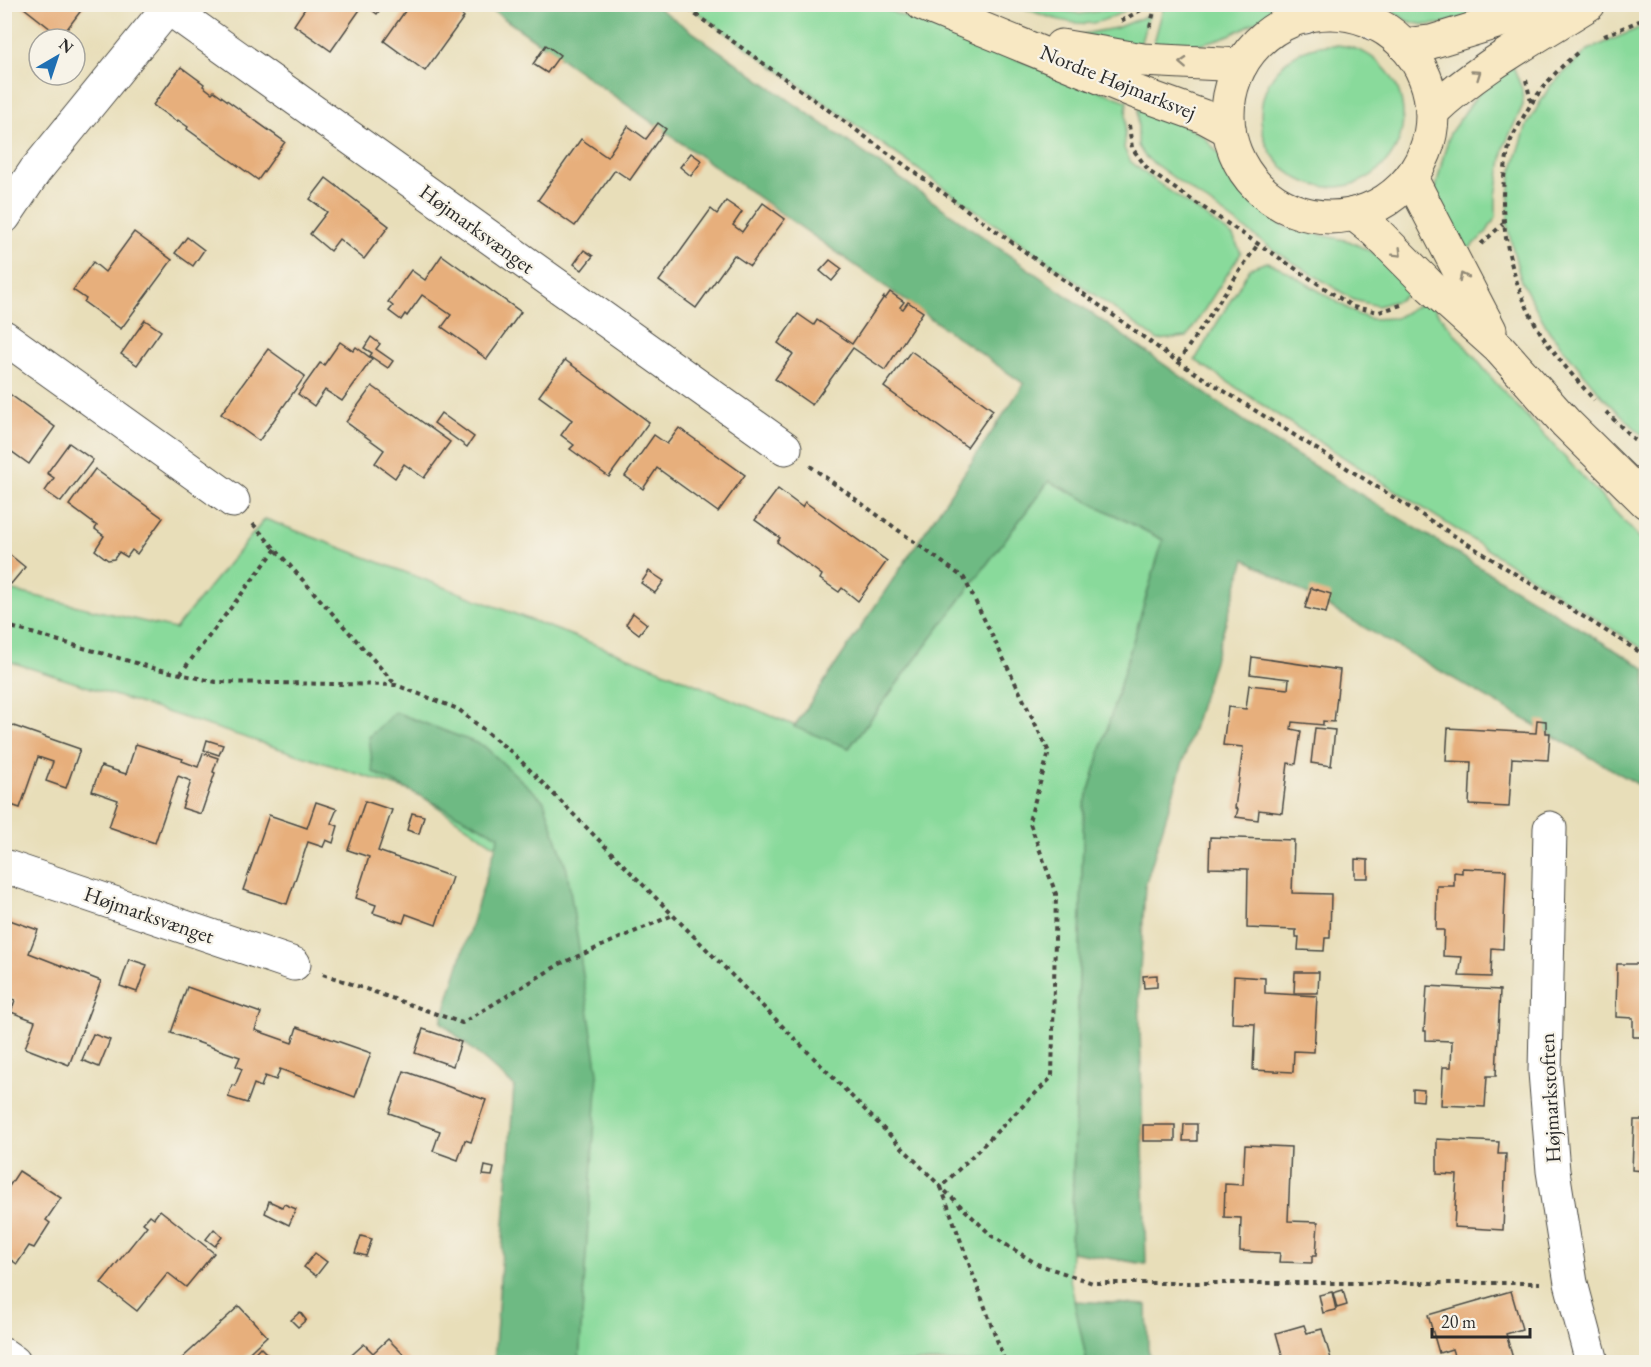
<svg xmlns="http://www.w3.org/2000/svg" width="1651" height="1367" viewBox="0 0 1651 1367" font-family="'EB Garamond',serif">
  <rect width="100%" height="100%" fill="#f7f3e8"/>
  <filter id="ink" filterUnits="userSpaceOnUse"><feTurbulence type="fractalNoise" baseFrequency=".0167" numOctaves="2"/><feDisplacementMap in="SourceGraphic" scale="12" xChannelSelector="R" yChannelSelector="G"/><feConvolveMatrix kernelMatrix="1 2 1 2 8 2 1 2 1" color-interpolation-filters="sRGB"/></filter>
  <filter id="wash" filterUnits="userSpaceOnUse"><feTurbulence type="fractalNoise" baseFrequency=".008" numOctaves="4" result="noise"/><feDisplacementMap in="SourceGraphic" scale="24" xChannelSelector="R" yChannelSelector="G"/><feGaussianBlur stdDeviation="1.35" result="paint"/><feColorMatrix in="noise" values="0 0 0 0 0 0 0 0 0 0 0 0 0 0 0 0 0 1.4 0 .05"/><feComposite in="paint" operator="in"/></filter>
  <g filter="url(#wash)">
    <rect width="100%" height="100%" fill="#e8deb9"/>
    <!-- green -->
    <g fill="#89da9b" stroke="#5a8263" stroke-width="1.5">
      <path d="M1487,4L1491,9C1454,20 1417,40 1387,5Z"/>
      <polygon points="687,5 874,5 1127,101 1124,148 1130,161 1147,175 1233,236 1241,253 1187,337 1158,340"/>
      <path d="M1015,5H1038L1080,14L1106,10L1117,5H1136C1123,12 1107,21 1092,23C1067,26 1038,13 1015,5Z"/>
      <path d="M1164,5H1284C1241,32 1207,51 1153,46Z"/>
      <polygon points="1149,15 1140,45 1077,35 1116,28"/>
      <polygon points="1646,25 1646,439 1602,396 1549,331 1521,281 1507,225 1511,174 1527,125 1550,86 1588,50"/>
      <circle cx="1332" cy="116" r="71"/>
      <polygon points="1513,66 1522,89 1523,105 1504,147 1496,196 1496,217 1486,233 1466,251 1435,192 1442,161 1450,133 1478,94"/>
      <polygon points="1138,109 1164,114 1203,136 1219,154 1233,185 1263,212 1285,227 1349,241 1386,259 1413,290 1399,300 1378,306 1354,300 1281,255 1145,157 1138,146"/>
      <polygon points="1267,262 1281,268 1357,314 1371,319 1396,318 1427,300 1495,382 1646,545 1646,651 1276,414 1195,360 1250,268"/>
      <polygon points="1049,481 1163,540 1084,807 1070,1279 1087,1362 556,1362 522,864 417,793 5,660 5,589 175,629 265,519 644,663 849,748"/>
    </g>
    <!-- forest -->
    <g fill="#6eba83" stroke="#4c7257" stroke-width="1.5">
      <polygon points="485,5 654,5 1270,439 1646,669 1646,789 1245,559 1145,886 1139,987 1146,1264 1071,1252 1084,807 1163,540 1049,481 849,748 794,727 1024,384"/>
      <polygon points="395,712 484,746 544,801 567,870 598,1073 579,1362 494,1362 514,1086 441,1022 499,836 373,772 369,737"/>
      <polygon points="1074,1301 1147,1305 1148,1349 1152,1362 1087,1362"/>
    </g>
    <g id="blocks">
      <!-- building -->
      <g fill="#e7af7b">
        <polygon points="19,4 86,4 61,37"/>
        <polygon points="308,4 364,4 331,51 294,25"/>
        <polygon points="364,4 384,4 377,14"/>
        <polygon points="410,4 447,4 464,17 425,71 384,41"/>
        <polygon points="546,45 560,55 547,73 533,64"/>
        <polygon points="39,52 39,75 33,61"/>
        <polygon points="181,67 204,84 203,86 212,93 214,91 285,142 258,180 187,129 188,127 178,120 177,122 153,105"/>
        <polygon points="658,123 666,129 630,180 615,170 575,226 538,200 581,139 607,157 628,126 646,139"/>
        <polygon points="691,153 702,161 691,176 680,167"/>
        <polygon points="326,178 389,226 364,259 339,239 330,251 310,234 327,212 310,199"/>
        <polygon points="726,201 742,212 733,225 742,232 763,203 785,219 750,266 734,255 696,308 659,281 711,209 717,214"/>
        <polygon points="134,232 172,260 121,329 84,302 86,299 73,290 93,262 105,272"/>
        <polygon points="187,237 204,250 193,266 175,253"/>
        <polygon points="584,250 593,256 582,270 574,264"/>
        <polygon points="442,255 521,312 487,359 442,327 451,315 422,295 407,316 405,314 401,320 389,311 393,306 388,302 411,270 425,280"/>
        <polygon points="830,260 842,269 832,281 820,271"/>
        <polygon points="890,292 904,302 900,307 903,309 908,302 923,312 885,370 853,348 812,405 775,379 793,354 778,343 798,314 814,325 817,320 852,344 884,297 885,299"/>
        <polygon points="145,320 161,331 137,365 121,354"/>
        <polygon points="371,337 380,344 376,349 393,361 388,368 370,356 372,353 364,348"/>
        <polygon points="340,342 353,351 356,347 372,359 342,401 325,390 314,406 298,394 320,363 324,365"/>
        <polygon points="268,349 305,376 259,441 221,414"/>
        <polygon points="911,351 993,410 967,447 884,387"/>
        <polygon points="565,360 649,422 609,477 570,449 574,445 561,435 572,420 539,396"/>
        <polygon points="372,386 450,442 424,478 404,464 395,478 375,463 384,450 346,422"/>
        <polygon points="4,390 55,427 29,464 4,446"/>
        <polygon points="441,413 474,437 467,447 434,423"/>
        <polygon points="679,428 745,475 718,512 657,468 643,489 625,476 654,435 667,444"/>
        <polygon points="69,443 93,460 61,502 45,491 54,478 47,473"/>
        <polygon points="95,469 163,518 137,554 132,550 127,557 119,552 114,559 108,560 95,550 104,536 95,529 97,526 69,505"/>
        <polygon points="778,489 802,507 805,502 887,561 858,601 842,588 839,592 820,579 822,575 777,542 780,538 755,520"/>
        <polygon points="9,554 25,567 11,584 4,578 4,560"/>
        <polygon points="649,571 664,581 655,593 641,583"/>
        <polygon points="1311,588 1331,594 1326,613 1305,608"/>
        <polygon points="633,613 647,624 639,634 626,624"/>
        <polygon points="1252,657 1340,670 1334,722 1323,721 1323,725 1292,722 1291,729 1301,731 1296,764 1288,763 1282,813 1259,810 1258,820 1236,817 1238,809 1235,808 1243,747 1223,745 1228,707 1246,709 1249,685 1288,689 1289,679 1250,674"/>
        <polygon points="1537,720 1546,721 1546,733 1550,733 1548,760 1512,758 1509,807 1469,805 1471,762 1446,761 1448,728 1536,733"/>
        <polygon points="5,723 80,749 66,788 46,781 53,762 38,757 20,808 5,803"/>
        <polygon points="1315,728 1335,730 1331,766 1311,763"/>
        <polygon points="207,740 223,745 219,755 204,750"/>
        <polygon points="136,744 183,759 182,761 198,767 203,753 218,758 213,772 215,773 201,814 182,808 191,781 178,776 155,843 109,827 118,800 92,791 101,766 126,774"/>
        <polygon points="365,801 392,810 378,851 452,877 436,925 406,914 403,923 373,913 376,905 356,898 369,857 348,850"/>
        <polygon points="316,802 337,809 331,823 338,826 333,843 326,840 323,847 308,842 287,904 243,890 269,815 307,828"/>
        <polygon points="412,813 424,816 419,834 407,830"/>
        <polygon points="1210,837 1294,840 1292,893 1331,894 1330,938 1325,938 1324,951 1298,950 1299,937 1296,937 1296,930 1247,928 1248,869 1209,868"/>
        <polygon points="1355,859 1368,860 1368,878 1355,878"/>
        <polygon points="1462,868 1506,870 1503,949 1492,948 1491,977 1459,976 1462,957 1443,956 1444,930 1436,930 1437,886 1454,886 1454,872 1462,873"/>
        <polygon points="4,918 38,930 29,953 101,981 69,1065 25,1048 35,1021 11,1012 15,1000 7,997 8,995 4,993"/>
        <polygon points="129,959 147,965 137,992 120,986"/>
        <polygon points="1617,964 1646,964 1646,1037 1633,1037 1633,1018 1616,1017"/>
        <polygon points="1295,972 1319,972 1318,993 1294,993"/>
        <polygon points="1157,975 1157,987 1144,988 1143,976"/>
        <polygon points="1234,976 1265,978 1265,993 1317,996 1314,1052 1294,1051 1293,1072 1253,1070 1255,1024 1232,1023"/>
        <polygon points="1427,986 1500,990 1496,1076 1487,1076 1485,1107 1441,1105 1443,1067 1451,1067 1452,1041 1426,1040 1426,1031 1424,1031"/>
        <polygon points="187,987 261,1013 255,1030 292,1043 297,1027 371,1053 355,1097 280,1069 276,1080 265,1076 261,1087 254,1084 247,1103 228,1097 232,1085 235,1086 242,1069 236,1066 240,1057 171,1033"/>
        <polygon points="423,1029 461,1042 453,1066 415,1053"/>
        <polygon points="93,1034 110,1040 99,1067 82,1060"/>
        <polygon points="404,1071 486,1100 471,1142 465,1140 458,1160 433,1151 440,1131 389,1113"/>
        <polygon points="1413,1089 1424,1090 1423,1101 1413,1100"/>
        <polygon points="1634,1120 1646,1120 1646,1171 1632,1170"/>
        <polygon points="1184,1124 1197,1124 1197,1141 1183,1141"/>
        <rect x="1143" y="1125" width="32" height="16"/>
        <polygon points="1437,1139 1499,1142 1498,1154 1506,1154 1503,1230 1454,1227 1457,1175 1437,1174"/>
        <polygon points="1245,1145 1291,1147 1288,1221 1318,1222 1316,1256 1312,1256 1312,1263 1279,1262 1280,1253 1240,1251 1241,1218 1224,1217 1225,1184 1243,1185"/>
        <polygon points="485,1166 494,1168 492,1176 483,1175"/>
        <polygon points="19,1171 61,1198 46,1220 50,1223 34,1248 29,1246 17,1264 4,1255 4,1194"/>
        <polygon points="269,1201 282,1207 284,1204 296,1209 289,1225 265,1213"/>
        <polygon points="160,1210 214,1253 186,1287 168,1273 137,1311 101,1283 147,1226 143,1223 150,1215 154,1218"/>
        <polygon points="214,1229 222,1237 215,1246 206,1239"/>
        <polygon points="361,1236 372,1239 366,1256 355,1253"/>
        <polygon points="315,1253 327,1262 316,1276 304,1267"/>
        <polygon points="1343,1290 1347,1305 1337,1308 1333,1293"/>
        <polygon points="1511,1291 1522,1329 1506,1334 1514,1362 1456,1362 1452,1349 1439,1353 1428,1315"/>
        <polygon points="1332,1292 1336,1310 1323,1313 1319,1295"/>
        <polygon points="239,1306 267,1336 239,1362 178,1362"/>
        <polygon points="300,1312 306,1320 298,1327 291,1320"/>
        <polygon points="1304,1325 1307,1333 1322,1329 1332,1362 1271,1362 1283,1358 1276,1333"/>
        <polygon points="388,1339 411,1362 344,1362 364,1344 373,1353"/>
        <polygon points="260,1347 275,1362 253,1362 249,1359"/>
      </g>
    </g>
  </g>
  <g filter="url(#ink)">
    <use href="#blocks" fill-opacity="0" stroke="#474640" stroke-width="1.5"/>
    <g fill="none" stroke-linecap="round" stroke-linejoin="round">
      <defs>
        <g id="street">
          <polyline points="163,4 785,448"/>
          <polyline points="1365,4 1374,24"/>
          <polyline points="1305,17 1309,4"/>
          <polyline points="4,217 35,171 171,4"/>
          <polyline points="4,337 233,501"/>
          <polyline points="1550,828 1545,1072 1553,1171 1571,1283 1592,1362"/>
          <polyline points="4,866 294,964"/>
          <polyline points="4,1355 14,1362"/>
        </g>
        <g id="secondary">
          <polyline points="922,4 1136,92 1205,117 1229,130"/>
          <circle cx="1330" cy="115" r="102"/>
          <polyline points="1404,45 1431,42 1556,4"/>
          <polyline points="1061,46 1143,60 1241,65"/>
          <path d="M1432,112C1478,68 1535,38 1589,4"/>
          <polyline points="1411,178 1490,330"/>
          <polyline points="1354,214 1374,230 1430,286 1499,348 1566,423 1646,502"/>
        </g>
      </defs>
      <!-- street casing -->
      <use href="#street" stroke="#474640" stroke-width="35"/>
      <!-- secondary casing -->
      <use href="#secondary" stroke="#474640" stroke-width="35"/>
      <!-- path -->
      <g stroke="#474640" stroke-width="4" stroke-dasharray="4.5 4.5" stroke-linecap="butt">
        <polyline points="681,4 1178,362 1646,656"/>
        <polyline points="1121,21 1152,4"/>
        <polyline points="1150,27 1156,4"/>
        <polyline points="1604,36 1646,18"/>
        <path d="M1577,53C1553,73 1535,95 1520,123C1517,130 1512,136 1510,143C1493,210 1508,283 1545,340C1559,361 1578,381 1594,400"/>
        <polyline points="1526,80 1531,102"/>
        <polyline points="1129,125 1132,148 1150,172 1353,307 1379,312 1404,304"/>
        <polyline points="1481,244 1503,224"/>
        <polyline points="1178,362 1258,244"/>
        <polyline points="1606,412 1646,451"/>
        <polyline points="810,466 964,578 1049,752 1029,821 1056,894 1052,1077 941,1187 1005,1362"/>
        <polyline points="253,524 395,684"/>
        <polyline points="4,625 153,668 216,682 396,685 458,709 515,755 941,1187 992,1236 1037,1264 1093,1283 1540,1283"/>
        <polyline points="180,674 276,549"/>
        <polyline points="323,974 462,1023 560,964 673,915"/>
      </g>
      <!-- street -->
      <use href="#street" stroke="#fff" stroke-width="33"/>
      <!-- secondary -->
      <use href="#secondary" stroke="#f8e8c3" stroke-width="33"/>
    </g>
    <!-- one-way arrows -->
    <defs><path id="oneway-chevron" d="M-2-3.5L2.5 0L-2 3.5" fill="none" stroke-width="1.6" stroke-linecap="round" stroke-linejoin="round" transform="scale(1.5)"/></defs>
    <g stroke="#928a77">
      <use href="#oneway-chevron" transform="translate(1183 63) rotate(-177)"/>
      <use href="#oneway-chevron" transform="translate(1477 74) rotate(-35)"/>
      <use href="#oneway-chevron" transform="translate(1398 253) rotate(45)"/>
      <use href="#oneway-chevron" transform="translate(1463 277) rotate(-117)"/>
    </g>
  </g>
  <g text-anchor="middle" stroke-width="4.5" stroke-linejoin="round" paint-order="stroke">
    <!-- street labels -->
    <g font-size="21" fill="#2b2b2b" stroke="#f7f3e8">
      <text transform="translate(1118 82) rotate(22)" y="7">Nordre Højmarksvej</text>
      <text transform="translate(477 229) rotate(36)" y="7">Højmarksvænget</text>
      <text transform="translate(149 915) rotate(19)" y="7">Højmarksvænget</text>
      <text transform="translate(1550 1098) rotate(-93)" y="7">Højmarkstoften</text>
    </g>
  </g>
  <!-- margin -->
  <rect width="1651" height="1367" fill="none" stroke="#f7f3e8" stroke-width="24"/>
  <!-- north arrow -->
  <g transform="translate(57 57) rotate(39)"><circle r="28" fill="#f7f3e8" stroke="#a5a39c" stroke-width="1.5"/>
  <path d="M0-4.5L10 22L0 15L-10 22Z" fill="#1f6fb2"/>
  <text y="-9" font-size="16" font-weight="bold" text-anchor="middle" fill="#2b2b2b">N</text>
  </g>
  <!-- scale -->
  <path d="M1432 1328v9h98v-9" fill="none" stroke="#2b2b2b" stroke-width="3"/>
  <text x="1441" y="1328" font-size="18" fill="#2b2b2b" stroke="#f7f3e8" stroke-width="4.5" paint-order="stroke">20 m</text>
</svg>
